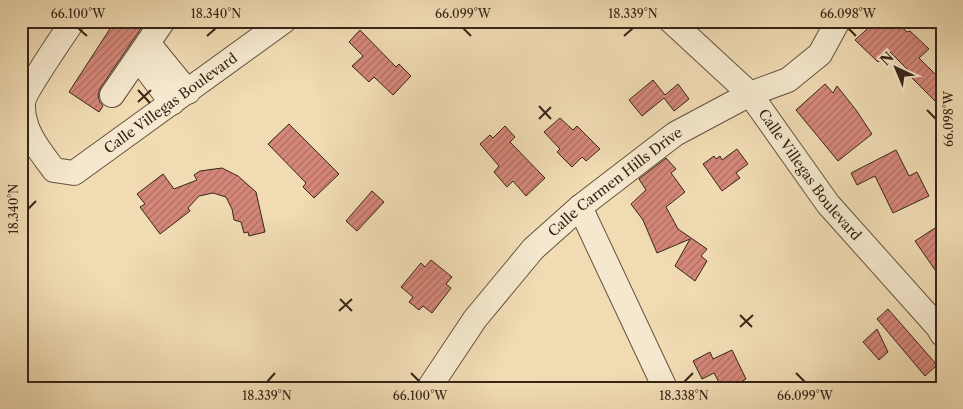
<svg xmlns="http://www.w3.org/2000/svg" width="963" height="409" viewBox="0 0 963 409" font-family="'Libre Caslon Text',serif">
  <defs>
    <pattern id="building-hatch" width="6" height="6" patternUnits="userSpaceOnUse" patternTransform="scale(1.25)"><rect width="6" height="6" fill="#d58779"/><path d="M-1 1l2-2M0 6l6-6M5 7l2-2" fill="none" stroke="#ae6e62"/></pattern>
  </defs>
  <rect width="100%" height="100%" fill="#f0dbb3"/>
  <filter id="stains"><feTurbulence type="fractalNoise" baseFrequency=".004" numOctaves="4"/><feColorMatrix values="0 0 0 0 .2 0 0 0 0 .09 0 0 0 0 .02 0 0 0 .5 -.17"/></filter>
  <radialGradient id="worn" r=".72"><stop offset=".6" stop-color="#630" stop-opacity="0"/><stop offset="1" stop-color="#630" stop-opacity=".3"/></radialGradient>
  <!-- building -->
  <g fill="url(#building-hatch)" stroke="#372518">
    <polygon points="115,21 146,21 101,87 98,94 99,100 103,106 99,112 69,92"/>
    <polygon points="876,21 895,21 907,32 910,31 929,49 919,58 942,81 942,108 911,77 913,75 890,52 878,62 855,40"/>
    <polygon points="360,30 396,67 399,64 411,76 393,95 374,77 369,82 352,66 363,56 349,42"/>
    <polygon points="653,80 665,95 678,84 689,99 674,111 664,98 642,116 629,100"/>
    <polygon points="825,84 833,93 837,86 856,110 872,134 838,161 796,110"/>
    <polygon points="560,118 573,130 577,126 600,149 586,161 582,157 572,167 557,152 560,149 544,132"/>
    <polygon points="289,124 339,174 314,198 303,187 306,183 268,144"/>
    <polygon points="505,126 515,137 510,142 545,178 526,196 513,181 507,187 494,172 499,166 480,144 490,135 493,138"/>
    <polygon points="737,149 748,164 736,173 740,178 722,191 703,164 714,156 716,159 720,156 722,160"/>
    <polygon points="896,150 909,176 917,172 929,196 893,213 875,176 857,185 851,173"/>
    <polygon points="666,158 676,169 671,173 685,192 666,207 678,229 707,249 701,256 707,261 695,281 675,266 690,239 657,253 643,220 631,204 646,190 639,179"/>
    <polygon points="222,168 238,176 256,192 265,232 249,236 248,232 244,233 241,222 234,220 232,209 226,197 213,193 199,196 188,208 190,211 160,234 140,207 145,204 137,194 163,174 174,189 197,180 194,175 200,171"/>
    <polygon points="372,191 384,202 357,231 346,221"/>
    <polygon points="935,228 942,238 942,280 915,241"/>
    <polygon points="431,260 452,277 446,284 451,288 432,313 423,306 419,310 409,302 413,297 401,287 421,263 425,267"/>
    <polygon points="888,309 937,365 925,376 877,319"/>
    <polygon points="877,329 888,352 879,360 863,342"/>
    <polygon points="732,350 746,379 730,388 722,388 714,373 702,379 693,361 710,352 713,359"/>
  </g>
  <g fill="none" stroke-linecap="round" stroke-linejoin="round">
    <defs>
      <g id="minor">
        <path id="s1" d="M73,21C65,33 23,94 23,104C22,130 39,150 54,170L74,173L284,21"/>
        <path id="s2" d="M671,21L750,94L828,204L938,327L942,334"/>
        <polyline points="148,43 188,92"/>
        <polyline points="138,58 172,103"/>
        <polyline points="112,95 163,21"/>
        <polyline points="580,207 665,388"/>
        <path id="s3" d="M429,388L475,319L533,249L580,207L675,134L750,94L788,80L820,54L838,21"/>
      </g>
    </defs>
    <!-- minor casing -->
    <use href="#minor" stroke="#65523f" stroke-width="26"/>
    <!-- minor -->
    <use href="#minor" stroke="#f5e8ce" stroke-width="24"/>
  </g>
  <!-- ticks -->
  <path fill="none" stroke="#372518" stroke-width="2" d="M78,28L87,36M463,28L471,36M848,28L856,36M207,36L216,28M624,36L633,28M138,90L150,103M138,102L151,90M539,106L551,119M927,110L936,119M539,119L551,107M28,209L36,201M340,299L352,311M339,311L352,299M740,315L752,327M740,327L753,315M411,373L420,382M796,373L805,382M267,382L275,373M684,382L693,373"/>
  <g text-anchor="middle" stroke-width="4" stroke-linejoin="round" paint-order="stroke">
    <!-- street labels -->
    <g font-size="14" fill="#372518" stroke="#f5e8ce">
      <text dy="5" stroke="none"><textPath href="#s1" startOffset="311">Calle Villegas Boulevard</textPath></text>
      <text dy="5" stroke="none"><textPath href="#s2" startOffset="208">Calle Villegas Boulevard</textPath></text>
      <text dy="5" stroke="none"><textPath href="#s3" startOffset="280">Calle Carmen Hills Drive</textPath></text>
    </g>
  </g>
  <!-- margin -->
  <rect width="963" height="409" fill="none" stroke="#f0dbb3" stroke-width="55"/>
  <!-- north arrow -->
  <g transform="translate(896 68) rotate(316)" stroke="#f5e8ce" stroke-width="4" paint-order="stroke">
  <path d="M0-4L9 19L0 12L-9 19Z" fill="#372518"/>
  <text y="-8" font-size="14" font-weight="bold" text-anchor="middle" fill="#372518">N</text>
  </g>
  <rect x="28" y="28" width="908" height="354" fill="none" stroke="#372518" stroke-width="2"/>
  <g font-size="12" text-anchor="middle" fill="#372518">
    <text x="78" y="18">66.100°W</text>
    <text x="216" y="18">18.340°N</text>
    <text x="463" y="18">66.099°W</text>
    <text x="633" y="18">18.339°N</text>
    <text x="848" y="18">66.098°W</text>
    <text transform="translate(949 119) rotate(-90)" y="4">66.098°W</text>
    <text transform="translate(14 209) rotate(-90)" y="4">18.340°N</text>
    <text x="267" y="400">18.339°N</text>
    <text x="420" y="400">66.100°W</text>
    <text x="684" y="400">18.338°N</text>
    <text x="805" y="400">66.099°W</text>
  </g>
  <rect width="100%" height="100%" filter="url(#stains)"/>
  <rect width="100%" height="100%" fill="url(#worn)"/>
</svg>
